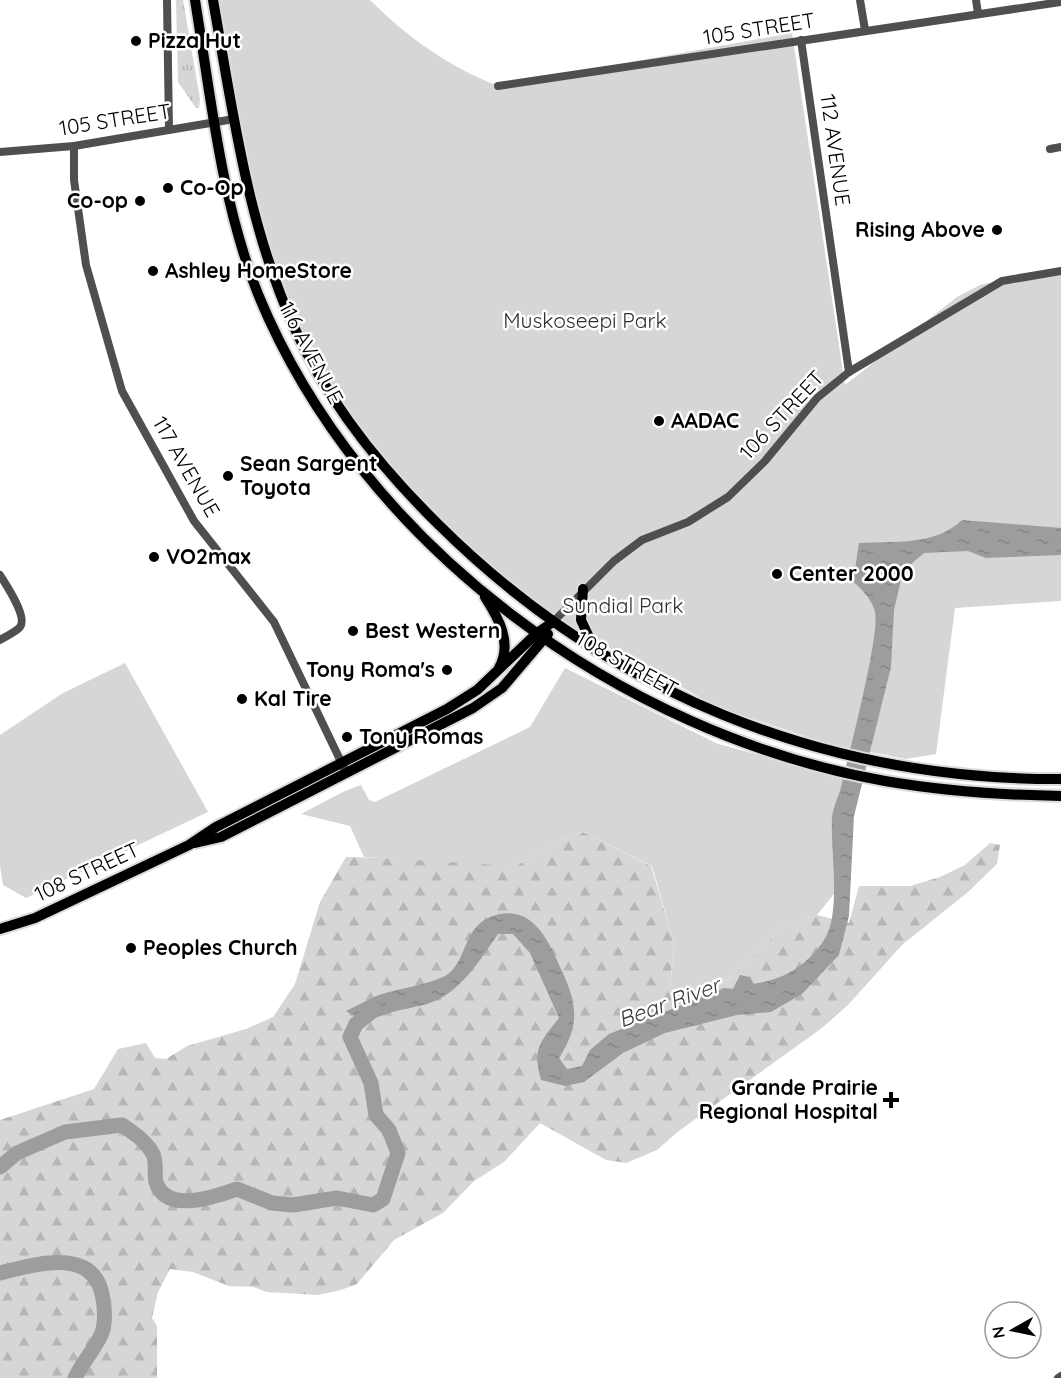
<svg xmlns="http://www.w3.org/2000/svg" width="1061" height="1378" viewBox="0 0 1061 1378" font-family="Quicksand,sans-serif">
  <defs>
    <pattern id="grass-tufts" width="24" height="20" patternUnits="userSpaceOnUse" patternTransform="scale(1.5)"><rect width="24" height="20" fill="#d6d6d6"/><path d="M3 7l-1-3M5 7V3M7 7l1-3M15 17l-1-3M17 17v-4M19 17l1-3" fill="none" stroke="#b6b6b6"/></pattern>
    <pattern id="forest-firs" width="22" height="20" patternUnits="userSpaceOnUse" patternTransform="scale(1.5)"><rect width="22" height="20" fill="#d6d6d6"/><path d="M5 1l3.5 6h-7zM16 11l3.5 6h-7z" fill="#b6b6b6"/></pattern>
    <pattern id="water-ripples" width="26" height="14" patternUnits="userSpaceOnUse" patternTransform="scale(1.5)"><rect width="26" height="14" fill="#9d9d9d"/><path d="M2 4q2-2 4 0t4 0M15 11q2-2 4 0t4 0" fill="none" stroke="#858585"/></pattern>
  </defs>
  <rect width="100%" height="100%" fill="#fff"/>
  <!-- grass -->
  <polygon fill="url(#grass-tufts)" points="176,0 183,0 200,99 199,108 196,108 178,82"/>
  <!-- forest -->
  <polygon fill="url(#forest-firs)" points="583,832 651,866 674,943 670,988 714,992 784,926 817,915 849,923 859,886 910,886 940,877 965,865 990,843 1000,845 997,864 968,892 902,945 848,1005 822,1028 680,1130 657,1150 626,1163 606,1160 540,1123 504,1162 474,1181 443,1213 394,1240 357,1284 341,1290 318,1295 267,1292 253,1287 229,1286 193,1272 170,1269 158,1292 152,1318 157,1326 157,1378 0,1378 0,1120 94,1089 118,1049 146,1043 155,1058 166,1059 187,1046 246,1029 273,1017 295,984 320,902 346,857 455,860 516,866 556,842"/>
  <!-- green -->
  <g fill="#d6d6d6">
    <path d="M217,0H370C407,37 449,67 498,86L792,33L845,385L957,297L980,285L1061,268V601L955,608L936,754L906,759L829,744L720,708L530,605L429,515L327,388L260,239Z"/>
    <polygon points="125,663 208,812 26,898 3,885 0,866 0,735 63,693"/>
    <polygon points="565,668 718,744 854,780 846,879 817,915 784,926 714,992 692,1002 678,999 670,988 674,943 652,866 583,832 556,842 516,866 364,857 350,826 301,814 345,791 361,785 369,800 375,802 530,727"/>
  </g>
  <!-- water -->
  <path fill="url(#water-ripples)" d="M962,520L1061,528V555L986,558L968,551L924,553L903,571L894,610L891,667L854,816L849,916L839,955L802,994L771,1012L737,1015L665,1033L623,1053L584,1082L565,1086L541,1080C532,1049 540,1042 559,1018L530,953L513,934H498C479,961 460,994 427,1004C404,1010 387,1011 365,1023L346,1011C357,1006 368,999 379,995C400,988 424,986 445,976C459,969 464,946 471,934C479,922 486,917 500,914C536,907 550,945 563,973C578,1007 579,1027 559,1058L567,1069L582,1066L590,1050L609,1034L724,988L733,989L740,975L750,977L753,984C783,980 807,966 824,940C842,913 830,849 832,818C833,806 840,794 842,783C849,753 880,636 875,612C872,599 861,588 851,580L855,569L859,543C892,541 936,546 962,520Z"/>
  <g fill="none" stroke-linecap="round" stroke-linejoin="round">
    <!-- river -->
    <g stroke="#9d9d9d" stroke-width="15">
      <path d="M0,1167L17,1153L65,1132L122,1125C134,1133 146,1141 153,1154C157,1162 154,1173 156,1182C166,1215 217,1196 237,1189L272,1203L293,1205L337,1198L373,1205L383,1199L398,1153L389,1130L376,1115L371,1083L350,1037L356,1024L375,1009"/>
      <path d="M0,1273C33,1265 92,1246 102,1294C105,1306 106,1324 101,1335C94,1350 82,1363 75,1378"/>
    </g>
    <defs>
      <g id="major">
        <path d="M195,0C211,98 221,201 258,294C361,545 620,734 885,781C943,791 1002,795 1061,796"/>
        <path d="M213,0C233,112 247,224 295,329C328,402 381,468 438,524C607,692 822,780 1061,779"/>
        <polyline points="583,589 581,620 595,650"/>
        <path d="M485,597C498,617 513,643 499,668"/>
        <polyline points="195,843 221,837 473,708 502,688 548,634"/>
        <polyline points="0,929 35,918 189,845 216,827 447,709 477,690 537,633 553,622"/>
      </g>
    </defs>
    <!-- major casing -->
    <use href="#major" stroke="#dbdbdb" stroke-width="14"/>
    <!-- minor -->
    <g stroke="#4f4f4f" stroke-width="8">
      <polyline points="167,0 169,130"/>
      <polyline points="860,0 865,30"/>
      <polyline points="976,0 978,13"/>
      <polyline points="801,40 849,372"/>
      <polyline points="498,86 1061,2"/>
      <polyline points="74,146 74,180 86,265 122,391 194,521 274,622 344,768"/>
      <polyline points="1050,149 1061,147"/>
      <polyline points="0,152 74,146 234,119"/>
      <path d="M0,575C6,585 28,617 20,627C16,632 6,636 0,640"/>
      <polyline points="553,622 614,561 642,540 688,522 728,497 765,461 817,398 849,372 1002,281 1061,271"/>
      <polyline points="1058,1378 1061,1376"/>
    </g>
    <!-- major -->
    <use href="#major" stroke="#000" stroke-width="10"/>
  </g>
  <!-- markers -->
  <g fill="#000" stroke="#fff" stroke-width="2">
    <circle cx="136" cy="41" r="6"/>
    <circle cx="168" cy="188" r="6"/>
    <circle cx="140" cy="201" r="6"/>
    <circle cx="997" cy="230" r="6"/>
    <circle cx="153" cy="271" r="6"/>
    <circle cx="659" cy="421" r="6"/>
    <circle cx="228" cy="476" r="6"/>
    <circle cx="154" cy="557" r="6"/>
    <circle cx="777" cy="574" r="6"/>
    <circle cx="353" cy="631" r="6"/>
    <circle cx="447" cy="670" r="6"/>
    <circle cx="242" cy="699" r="6"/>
    <circle cx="347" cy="737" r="6"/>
    <circle cx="131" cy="948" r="6"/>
    <path d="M888 1091h6v6h6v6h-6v6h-6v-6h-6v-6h6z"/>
  </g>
  <g text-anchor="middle" stroke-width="5" stroke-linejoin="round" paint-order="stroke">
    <!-- street labels -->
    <g font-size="21" fill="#000" stroke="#fff">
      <text transform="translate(759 29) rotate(-9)" y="7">105 STREET</text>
      <text transform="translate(115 120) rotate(-9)" y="7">105 STREET</text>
      <text transform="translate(835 150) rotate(82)" y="7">112 AVENUE</text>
      <text transform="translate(311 353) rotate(62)" y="7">116 AVENUE</text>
      <text transform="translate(782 415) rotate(-47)" y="7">106 STREET</text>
      <text transform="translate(186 467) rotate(60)" y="7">117 AVENUE</text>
      <text transform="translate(627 664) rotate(29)" y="7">108 STREET</text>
      <text transform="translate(87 872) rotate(-25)" y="7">108 STREET</text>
    </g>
    <!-- poi labels -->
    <g font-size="21" font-weight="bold" fill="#000" stroke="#fff" text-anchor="start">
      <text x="148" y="48">Pizza Hut</text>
      <text x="180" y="195">Co-Op</text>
      <text x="128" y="208" text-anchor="end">Co-op</text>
      <text x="985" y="237" text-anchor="end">Rising Above</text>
      <text x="165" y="278">Ashley HomeStore</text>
      <text x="671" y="428">AADAC</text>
      <text x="240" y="471">Sean Sargent<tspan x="240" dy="24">Toyota</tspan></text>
      <text x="166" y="564">VO2max</text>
      <text x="789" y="581">Center 2000</text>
      <text x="365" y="638">Best Western</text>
      <text x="435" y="677" text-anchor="end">Tony Roma's</text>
      <text x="254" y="706">Kal Tire</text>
      <text x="359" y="744">Tony Romas</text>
      <text x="143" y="955">Peoples Church</text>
      <text x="878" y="1095" text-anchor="end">Grande Prairie<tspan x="878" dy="24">Regional Hospital</tspan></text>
    </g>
    <!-- park labels -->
    <g font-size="21" fill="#2d2d2d" stroke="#fff">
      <text x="585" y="328">Muskoseepi Park</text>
      <text x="623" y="613">Sundial Park</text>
    </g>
    <!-- water labels -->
    <g font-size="22" font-style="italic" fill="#3e3e3e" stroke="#fff">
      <text transform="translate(669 1002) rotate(-20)" y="8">Bear River</text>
    </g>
  </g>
  <!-- north arrow -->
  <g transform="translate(1013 1330) rotate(261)"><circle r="28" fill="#ffffff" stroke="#999999" stroke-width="1.5"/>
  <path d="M0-4.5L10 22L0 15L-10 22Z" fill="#000000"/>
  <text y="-9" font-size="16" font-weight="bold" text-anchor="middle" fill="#000000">N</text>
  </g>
</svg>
